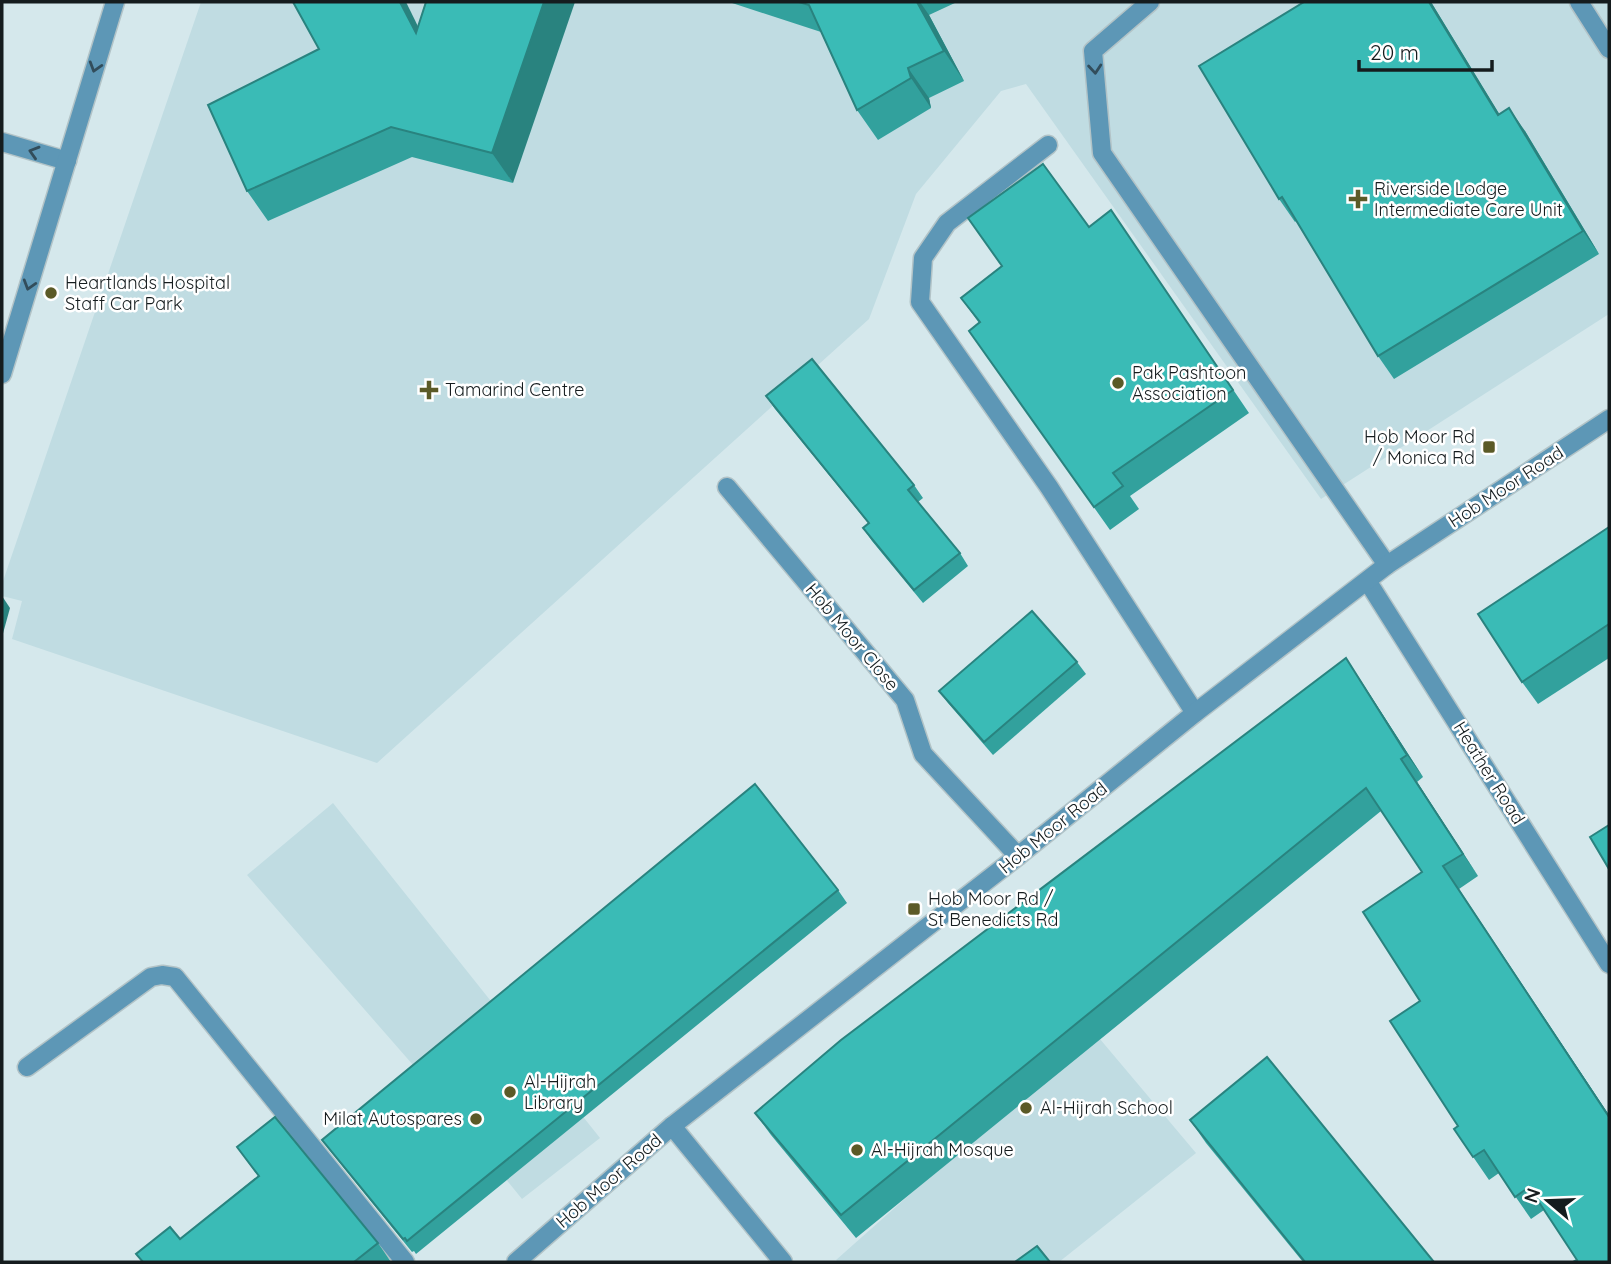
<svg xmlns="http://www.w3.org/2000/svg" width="1611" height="1264" viewBox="0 0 1611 1264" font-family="Quicksand,sans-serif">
  <rect width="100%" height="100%" fill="#d5e8ec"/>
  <!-- built -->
  <g fill="#c0dce2">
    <polygon points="201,2 1609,2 1609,314 1321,499 1026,84 1001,91 916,194 869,319 377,763 12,639 22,601 2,596 2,584"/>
    <polygon points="333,803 600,1138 522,1199 420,1073 247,875"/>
    <polygon points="1014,937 1196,1153 1059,1262 838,1262 836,1260 943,1165"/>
  </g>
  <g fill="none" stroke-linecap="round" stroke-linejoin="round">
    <defs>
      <g id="service">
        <polyline points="1150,2 1093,51 1102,153 1387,565"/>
        <polyline points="1579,2 1609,49"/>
        <polyline points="2,142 67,161"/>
        <polyline points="1048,145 947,223 923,258 920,302 1049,487 1195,713"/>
        <polyline points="2,374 115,2"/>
        <polyline points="27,1067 151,977 162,975 175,977 405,1262"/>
      </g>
      <g id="minor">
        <polyline points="727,487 905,700 923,754 1018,856"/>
        <polyline points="1368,582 1609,964"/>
      </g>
      <g id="tertiary">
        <polyline points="672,1126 783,1262"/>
        <polyline points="516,1262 672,1126 1018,856 1195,713 1387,565 1609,419"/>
      </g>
    </defs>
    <!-- service casing -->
    <use href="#service" stroke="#b2c3c7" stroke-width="21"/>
    <!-- minor casing -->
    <use href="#minor" stroke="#b2c3c7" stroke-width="21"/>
    <!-- tertiary casing -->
    <use href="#tertiary" stroke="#b2c3c7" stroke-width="21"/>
    <!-- service -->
    <use href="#service" stroke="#5d97b6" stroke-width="18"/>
    <!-- minor -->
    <use href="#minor" stroke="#5d97b6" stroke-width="18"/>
    <!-- tertiary -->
    <use href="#tertiary" stroke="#5d97b6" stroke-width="18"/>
  </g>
  <!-- wall -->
  <g fill="#32a19d">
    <polygon points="729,2 957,2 929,15 964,81 929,98 931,108 878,140 857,110 821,32"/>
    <polygon points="1431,2 1499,114 1525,131 1599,254 1394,379 1378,356 1296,221 1295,222 1279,199"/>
    <polygon points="418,26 513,183 412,157 268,221 247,191 319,49"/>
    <polygon points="1111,210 1249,413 1130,496 1139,509 1110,530 969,331 979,323 961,298 1089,227"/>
    <polygon points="766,396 914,485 923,498 918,502 960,553 968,566 923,603 872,541 863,528 869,524 775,409"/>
    <polygon points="1609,527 1609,658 1538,704 1522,682"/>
    <polygon points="1077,662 1086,674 993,755 948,703 939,691"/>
    <polygon points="1361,681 1423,777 1417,782 1478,876 1459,889 1609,1115 1609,1262 1577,1260 1544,1210 1531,1219 1499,1173 1489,1180 1454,1129 1458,1126 1420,1001 1422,872 1381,811 856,1238 771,1135 755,1113"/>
    <polygon points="838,890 847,903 416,1254 414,1251 412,1252 331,1152 322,1140"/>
    <polygon points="1190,1120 1434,1262 1303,1262 1206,1143"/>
    <polygon points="237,1147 378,1243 391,1262 142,1262 136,1254 180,1239 258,1176"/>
  </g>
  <!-- shaded-wall -->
  <g fill="#29837f">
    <polygon points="400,2 406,2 436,63 416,33"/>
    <polygon points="544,2 575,2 513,183 492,153"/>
    <polygon points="917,2 920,2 929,15 964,81 944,51"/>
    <polygon points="1429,2 1431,2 1514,138 1498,115"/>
    <polygon points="908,68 929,98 931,108 911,78"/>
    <polygon points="1509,108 1525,131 1599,254 1583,231"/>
    <polygon points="2,596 10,608 2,637"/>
    <polygon points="1346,658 1361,681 1423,777 1407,755"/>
    <polygon points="1401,759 1417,782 1478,876 1463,854"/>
    <polygon points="1443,866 1609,1115 1609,1117"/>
  </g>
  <!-- building -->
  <g fill="#3abbb6" stroke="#29837f" stroke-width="2">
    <polygon points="293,2 400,2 416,33 426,2 544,2 492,153 391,127 247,191 208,105 319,49"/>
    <polygon points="799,2 917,2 944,51 908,68 911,78 857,110 809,5"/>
    <polygon points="1304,2 1429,2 1498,115 1509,108 1583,231 1378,356 1282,197 1279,199 1199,66"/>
    <polygon points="1043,164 1089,227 1111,210 1233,390 1113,473 1123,486 1094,507 969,331 980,322 961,298 1002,266 968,218"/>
    <polygon points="812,359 914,485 908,490 960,553 914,590 863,528 869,523 766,396"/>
    <polygon points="1609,527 1609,624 1522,682 1478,614"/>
    <polygon points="1032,611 1077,662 984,742 939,691"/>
    <polygon points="1346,658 1407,755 1401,759 1463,854 1443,866 1609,1117 1609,1262 1573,1262 1577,1260 1529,1187 1515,1197 1484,1150 1473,1157 1454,1129 1458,1126 1390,1021 1420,1001 1363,912 1422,872 1366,788 841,1215 755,1113 841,1040"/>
    <polygon points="755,784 838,890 407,1241 405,1238 403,1239 322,1140"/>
    <polygon points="1609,825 1609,869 1590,837"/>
    <polygon points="1267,1057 1434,1262 1305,1262 1190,1120"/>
    <polygon points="275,1117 378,1243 354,1262 143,1262 136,1254 170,1227 180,1239 259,1176 237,1147"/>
    <polygon points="1037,1246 1050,1262 1015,1262"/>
  </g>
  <!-- one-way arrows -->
  <defs><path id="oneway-chevron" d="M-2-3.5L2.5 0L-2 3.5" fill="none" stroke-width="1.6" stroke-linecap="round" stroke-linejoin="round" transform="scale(1.75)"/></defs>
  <g stroke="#324d5b">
    <use href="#oneway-chevron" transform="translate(95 67) rotate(107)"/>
    <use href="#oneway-chevron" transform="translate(1095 69) rotate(85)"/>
    <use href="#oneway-chevron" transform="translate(34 152) rotate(-163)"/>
    <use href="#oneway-chevron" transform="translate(29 285) rotate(107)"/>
  </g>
  <!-- markers -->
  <g fill="#5b5a27" stroke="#fff" stroke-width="2.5">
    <path d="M1354.5 188.5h7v7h7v7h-7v7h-7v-7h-7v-7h7z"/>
    <circle cx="51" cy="293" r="7"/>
    <circle cx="1118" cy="383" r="7"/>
    <path d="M425.5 379.5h7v7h7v7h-7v7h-7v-7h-7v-7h7z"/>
    <rect x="1482" y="440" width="14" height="14" rx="3.5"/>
    <rect x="907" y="902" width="14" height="14" rx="3.5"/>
    <circle cx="510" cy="1092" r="7"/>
    <circle cx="1026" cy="1108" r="7"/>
    <circle cx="476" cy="1119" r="7"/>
    <circle cx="857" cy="1150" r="7"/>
  </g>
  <g text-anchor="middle" stroke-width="5" stroke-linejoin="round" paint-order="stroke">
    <!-- poi labels -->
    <g font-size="18" fill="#151c1e" stroke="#fff" text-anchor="start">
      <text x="1374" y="195">Riverside Lodge<tspan x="1374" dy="21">Intermediate Care Unit</tspan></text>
      <text x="65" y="289">Heartlands Hospital<tspan x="65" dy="21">Staff Car Park</tspan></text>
      <text x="1132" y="379">Pak Pashtoon<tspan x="1132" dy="21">Association</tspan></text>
      <text x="445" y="396">Tamarind Centre</text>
      <text x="1475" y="443" text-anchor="end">Hob Moor Rd<tspan x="1475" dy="21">/ Monica Rd</tspan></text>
      <text x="928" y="905">Hob Moor Rd /<tspan x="928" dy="21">St Benedicts Rd</tspan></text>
      <text x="524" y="1088">Al-Hijrah<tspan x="524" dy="21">Library</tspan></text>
      <text x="1040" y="1114">Al-Hijrah School</text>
      <text x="462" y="1125" text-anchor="end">Milat Autospares</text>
      <text x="871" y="1156">Al-Hijrah Mosque</text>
    </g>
    <!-- street labels -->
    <g font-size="18" fill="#151c1e" stroke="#fff">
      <text transform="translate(1506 487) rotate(-33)" y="6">Hob Moor Road</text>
      <text transform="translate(852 637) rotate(50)" y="6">Hob Moor Close</text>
      <text transform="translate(1489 773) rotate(58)" y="6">Heather Road</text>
      <text transform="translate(1053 828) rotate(-39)" y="6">Hob Moor Road</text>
      <text transform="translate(609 1181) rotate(-41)" y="6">Hob Moor Road</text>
    </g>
  </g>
  <!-- border -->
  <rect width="1611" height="1264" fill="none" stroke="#151c1e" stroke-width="7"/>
  <!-- north arrow -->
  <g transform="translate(1548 1201) rotate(289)" stroke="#ffffff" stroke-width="5" paint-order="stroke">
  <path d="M0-5L12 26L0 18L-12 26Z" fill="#151c1e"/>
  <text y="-10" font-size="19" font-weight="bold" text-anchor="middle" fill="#151c1e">N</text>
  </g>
  <!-- scale -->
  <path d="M1359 60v10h133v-10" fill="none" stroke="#151c1e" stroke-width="3.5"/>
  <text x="1370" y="60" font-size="21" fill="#151c1e" stroke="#ffffff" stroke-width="5" paint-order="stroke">20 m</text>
</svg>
